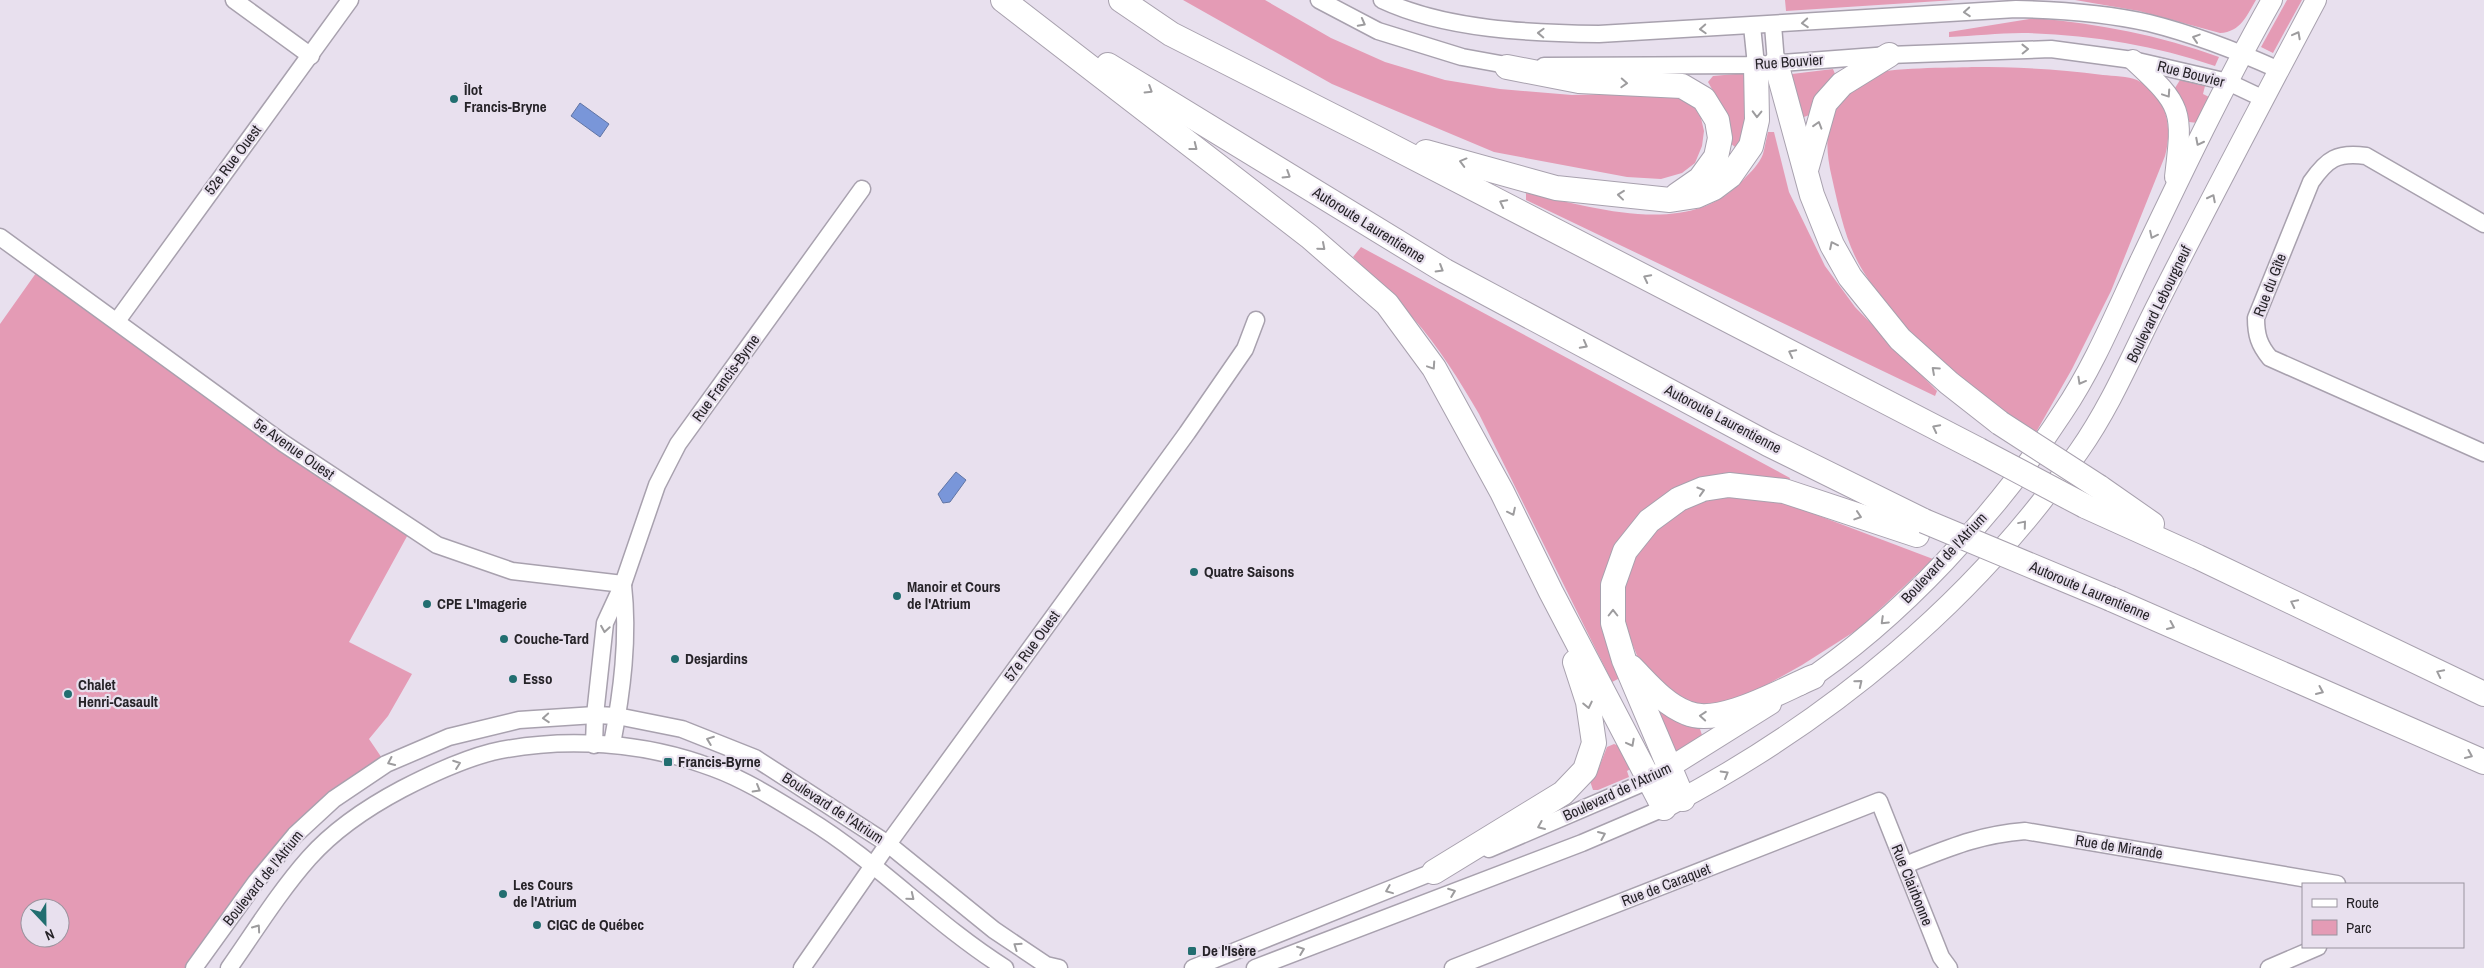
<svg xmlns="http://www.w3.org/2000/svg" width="2484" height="968" viewBox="0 0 2484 968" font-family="'Archivo Narrow',sans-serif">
  <rect width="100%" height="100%" fill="#e8e0ee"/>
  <!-- green -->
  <g fill="#e49bb5" fill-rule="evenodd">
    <polygon points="1183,0 1265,0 1331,38 1385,62 1445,80 1500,89 1572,95 1657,93 1680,96 1693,105 1701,118 1704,131 1702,146 1695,163 1682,173 1661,179 1627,177 1494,152 1332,84"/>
    <polygon points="1785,0 1955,0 1786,11"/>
    <path d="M2075,0H2256C2247,15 2241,32 2220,33L2139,11Z"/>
    <polygon points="2287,0 2302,0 2273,53 2261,47"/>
    <path d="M2036,18C2099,24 2159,35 2219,57L2215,66C2154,45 2087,34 2022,33C1998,33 1974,36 1949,37V32Z"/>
    <path d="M1972,67C2018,67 2058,69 2103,75C2113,76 2128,76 2137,80C2167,96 2173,126 2165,156L2111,291L2072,369L2035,434C1971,387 1905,340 1863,271C1846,244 1839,209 1832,178C1821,132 1828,101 1871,75C1886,67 1952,68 1972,67Z"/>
    <polygon points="1833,69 1837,79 1812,114 1804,117 1799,114 1792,74"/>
    <polygon points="1746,73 1749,117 1741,146 1735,147 1730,143 1724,110 1708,82 1713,76"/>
    <polygon points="2180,80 2205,86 2203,94 2211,98 2198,123 2189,122 2186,108 2175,88"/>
    <path d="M1768,132H1774L1789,192L1825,266L1855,307L1937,391L1935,396L1526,200V193C1595,207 1690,240 1744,179C1751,172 1759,164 1763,154C1765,147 1766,139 1768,132Z"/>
    <path d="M1361,247L1790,478L1786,487L1735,477L1624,539L1620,678L1612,682L1479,414C1459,380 1439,347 1413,318C1395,296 1373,277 1353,257Z"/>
    <path d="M41,266L411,529L349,642L412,674L388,716L369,739L386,764L334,799L193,968H0V324ZM30,908H60V938H30Z"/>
    <polygon points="1718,494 1772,498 1933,559 1860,628 1802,665 1729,706 1688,704 1652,679 1638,658 1627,631 1624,608 1626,578 1635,555 1670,514"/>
    <polygon points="1662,709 1699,726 1702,735 1676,753 1655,716"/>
    <polygon points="1614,744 1619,746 1632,768 1627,771 1629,777 1598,790 1593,790 1590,781 1598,770 1607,747"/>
  </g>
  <!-- water -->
  <g fill="#7996d9" stroke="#6074a4">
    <polygon points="580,103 609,124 600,137 571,116"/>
    <polygon points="956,472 966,480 950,502 943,503 938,494"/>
  </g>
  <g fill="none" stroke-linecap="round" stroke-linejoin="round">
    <defs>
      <g id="minor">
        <polyline points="234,0 311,56"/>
        <polyline points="1319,0 1378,31 1462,57 1517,67"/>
        <path d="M1382,0C1446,30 1530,33 1599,34L2016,9C2061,10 2105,13 2149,23C2193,34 2237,51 2279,70"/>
        <polyline points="1773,25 1776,63"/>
        <polyline points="1752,26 1756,65"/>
        <polyline points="1544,66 1756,65 1889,55 2051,49 2133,60 2228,82 2264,99"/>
        <path d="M2484,224L2366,156C2337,152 2327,159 2311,182L2256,318C2256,335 2259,345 2270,358L2484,453"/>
        <polyline points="0,237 283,443 437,545 512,571 623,584"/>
        <polyline points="117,321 350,0"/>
        <path d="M612,744C622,692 629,638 623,585"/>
        <polyline points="594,745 595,715 605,623 623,584 657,485 678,444 862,189"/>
        <polyline points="1489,849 1650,780"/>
        <path d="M1905,865C1949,848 1977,835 2025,831L2337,884"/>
        <polyline points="194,968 256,882 295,835 334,799 386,764 449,737 519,720 595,715 617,716 682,729 755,758 888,844 994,930 1046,965 1059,968"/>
        <path d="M229,968C255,931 279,892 309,858C334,830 368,807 402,789C431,774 461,760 492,752C564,736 645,742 713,768C746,780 777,800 808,819C878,862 935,924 1005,968"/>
        <polyline points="802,968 888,844 1187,433 1245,349 1256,320"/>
        <polyline points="1193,968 1443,868"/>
        <polyline points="1255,968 1582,843 1664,808"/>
        <polyline points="1453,968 1879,801 1941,957 1949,968"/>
        <polyline points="2269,968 2318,947"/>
      </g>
      <g id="major">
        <path d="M2133,60C2183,106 2183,110 2175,177"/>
        <path d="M1800,685C1900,620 1998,512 2063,412C2094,366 2116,312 2140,261C2182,173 2224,85 2272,0"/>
        <polyline points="1656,776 1771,704"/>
        <path d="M1670,805C1831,720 1975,601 2079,451C2112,404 2133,352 2159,301C2210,200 2263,100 2316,0"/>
      </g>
      <g id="highway">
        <polyline points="1003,0 1310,237 1387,304 1434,368 1502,492 1551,592 1664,808"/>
        <polyline points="1121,0 1171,34 1380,140 1979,450"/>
        <polyline points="1776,63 1812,195 1832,245 1850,277 1900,339 1949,383 2000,423"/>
        <polyline points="1108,65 1445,271 1768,444 1924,521"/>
        <polyline points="1507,67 1579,81 1682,86 1704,99 1717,120 1720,138 1716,157 1700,179 1677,195"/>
        <polyline points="1426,152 1556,188 1670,200 1696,196 1714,188 1730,176 1751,146 1757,120 1756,65"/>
        <polyline points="1806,170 1825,103 1842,84 1889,55"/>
        <polyline points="2099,487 2152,524"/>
        <polyline points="2085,506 2198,557 2484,694"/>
        <polyline points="2111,599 2484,762"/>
        <path d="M1631,667C1648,684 1664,704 1687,713C1719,727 1782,690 1813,677"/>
        <polyline points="1683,799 1624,660 1613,623 1613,585 1625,551 1649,521 1679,499 1703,489 1729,485 1784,491 1917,535"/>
        <polyline points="1434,872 1563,793 1585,770 1594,743 1588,702 1575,662"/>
      </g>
    </defs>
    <!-- minor casing -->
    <use href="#minor" stroke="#a8a1ae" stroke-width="19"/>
    <!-- major casing -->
    <use href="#major" stroke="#a8a1ae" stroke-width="22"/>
    <!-- highway casing -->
    <use href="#highway" stroke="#a8a1ae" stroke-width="26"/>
    <!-- minor -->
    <use href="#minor" stroke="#fff" stroke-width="16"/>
    <!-- major -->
    <use href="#major" stroke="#fff" stroke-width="20"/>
    <!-- highway -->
    <use href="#highway" stroke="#fff" stroke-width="24"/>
    <defs>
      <g id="highway-bridge">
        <polyline points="2000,423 2099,487"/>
        <polyline points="1979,450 2085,506"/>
        <polyline points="1924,521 2111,599"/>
      </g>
    </defs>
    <!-- highway-bridge casing -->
    <use href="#highway-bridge" stroke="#a8a1ae" stroke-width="26" stroke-linecap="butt"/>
    <!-- highway-bridge -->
    <use href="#highway-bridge" stroke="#fff" stroke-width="24"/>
  </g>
  <!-- one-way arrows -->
  <defs><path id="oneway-chevron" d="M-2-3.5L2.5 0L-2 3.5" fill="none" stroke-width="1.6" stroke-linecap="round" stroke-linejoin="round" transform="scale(1.25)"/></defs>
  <g stroke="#9d9c9e">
    <use href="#oneway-chevron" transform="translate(1967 12) rotate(176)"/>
    <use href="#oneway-chevron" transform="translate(1362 23) rotate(28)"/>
    <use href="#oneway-chevron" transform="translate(1805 23) rotate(176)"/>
    <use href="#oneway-chevron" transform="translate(1703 29) rotate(177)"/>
    <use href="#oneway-chevron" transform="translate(1541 33) rotate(-178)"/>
    <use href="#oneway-chevron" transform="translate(2297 35) rotate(-62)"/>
    <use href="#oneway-chevron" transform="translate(2196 38) rotate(-162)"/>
    <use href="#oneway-chevron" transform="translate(2025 49) rotate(-1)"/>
    <use href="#oneway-chevron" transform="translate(1624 83) rotate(3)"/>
    <use href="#oneway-chevron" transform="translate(1149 90) rotate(32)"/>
    <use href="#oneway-chevron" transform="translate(2167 94) rotate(56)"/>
    <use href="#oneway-chevron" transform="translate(1757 114) rotate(91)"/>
    <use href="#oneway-chevron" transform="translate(1818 125) rotate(-73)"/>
    <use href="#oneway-chevron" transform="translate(2199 142) rotate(117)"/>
    <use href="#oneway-chevron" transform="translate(1194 147) rotate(38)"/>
    <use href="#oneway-chevron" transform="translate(1463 162) rotate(-165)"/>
    <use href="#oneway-chevron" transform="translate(1287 175) rotate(32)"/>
    <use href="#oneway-chevron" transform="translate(1621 195) rotate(-174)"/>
    <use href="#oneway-chevron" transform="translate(2212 198) rotate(-63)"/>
    <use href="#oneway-chevron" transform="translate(1503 203) rotate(-153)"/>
    <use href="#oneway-chevron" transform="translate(2153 235) rotate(116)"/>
    <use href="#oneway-chevron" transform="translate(1833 245) rotate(-116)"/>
    <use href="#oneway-chevron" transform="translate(1322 247) rotate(41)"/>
    <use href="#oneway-chevron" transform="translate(1440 269) rotate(31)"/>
    <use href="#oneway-chevron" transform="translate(1647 278) rotate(-153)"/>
    <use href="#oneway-chevron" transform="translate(1584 345) rotate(28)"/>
    <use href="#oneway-chevron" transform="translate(1792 353) rotate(-153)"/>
    <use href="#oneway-chevron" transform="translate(1432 366) rotate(56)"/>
    <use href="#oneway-chevron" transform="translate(1935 370) rotate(-138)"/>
    <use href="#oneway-chevron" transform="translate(2081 381) rotate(119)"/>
    <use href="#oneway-chevron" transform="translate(1936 428) rotate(-153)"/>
    <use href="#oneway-chevron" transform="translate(1701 491) rotate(-17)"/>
    <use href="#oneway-chevron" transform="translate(1512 512) rotate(64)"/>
    <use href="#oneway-chevron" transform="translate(1858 516) rotate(18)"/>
    <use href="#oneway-chevron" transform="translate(2023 524) rotate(-50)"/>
    <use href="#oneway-chevron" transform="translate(2294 603) rotate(-154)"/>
    <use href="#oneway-chevron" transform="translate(1613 613) rotate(-90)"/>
    <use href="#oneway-chevron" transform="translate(1884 621) rotate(136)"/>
    <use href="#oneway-chevron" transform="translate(2171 626) rotate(24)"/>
    <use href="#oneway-chevron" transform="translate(605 629) rotate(99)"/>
    <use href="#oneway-chevron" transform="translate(2440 673) rotate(-154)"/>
    <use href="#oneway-chevron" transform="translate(1859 683) rotate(-39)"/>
    <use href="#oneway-chevron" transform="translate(2320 691) rotate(24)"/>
    <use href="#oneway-chevron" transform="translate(1588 705) rotate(78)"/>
    <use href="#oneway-chevron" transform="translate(1703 716) rotate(-176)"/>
    <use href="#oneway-chevron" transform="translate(546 718) rotate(176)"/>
    <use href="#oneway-chevron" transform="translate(710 740) rotate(-159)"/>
    <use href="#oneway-chevron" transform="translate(1631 743) rotate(62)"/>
    <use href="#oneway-chevron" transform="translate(2469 755) rotate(24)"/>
    <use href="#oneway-chevron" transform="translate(391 762) rotate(155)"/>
    <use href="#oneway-chevron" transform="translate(457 764) rotate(-20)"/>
    <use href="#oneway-chevron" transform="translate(1725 774) rotate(-30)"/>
    <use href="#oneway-chevron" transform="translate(757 789) rotate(30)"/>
    <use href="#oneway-chevron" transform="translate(1541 826) rotate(157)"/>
    <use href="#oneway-chevron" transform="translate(1602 835) rotate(-23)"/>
    <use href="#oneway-chevron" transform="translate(1389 890) rotate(158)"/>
    <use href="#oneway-chevron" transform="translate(1452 892) rotate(-21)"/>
    <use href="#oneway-chevron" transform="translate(911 897) rotate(39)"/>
    <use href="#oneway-chevron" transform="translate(257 928) rotate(-55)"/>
    <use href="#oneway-chevron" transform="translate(1017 946) rotate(-145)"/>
    <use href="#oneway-chevron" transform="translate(1301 950) rotate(-21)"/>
  </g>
  <!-- markers -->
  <g fill="#226e70" stroke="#e8e0ee" stroke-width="2">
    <circle cx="454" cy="99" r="5"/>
    <circle cx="1194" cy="572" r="5"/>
    <circle cx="897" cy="596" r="5"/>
    <circle cx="427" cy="604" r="5"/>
    <circle cx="504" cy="639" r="5"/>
    <circle cx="675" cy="659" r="5"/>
    <circle cx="513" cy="679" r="5"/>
    <circle cx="68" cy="694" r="5"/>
    <rect x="663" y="757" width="10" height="10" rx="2.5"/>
    <circle cx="503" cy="894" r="5"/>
    <circle cx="537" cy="925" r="5"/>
    <rect x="1187" y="946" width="10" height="10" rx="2.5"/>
  </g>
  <g text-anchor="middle" stroke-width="4.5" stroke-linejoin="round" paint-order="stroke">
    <!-- street labels -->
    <g font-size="15" fill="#262328" stroke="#e8e0ee">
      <text transform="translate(1789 62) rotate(-4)" y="5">Rue Bouvier</text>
      <text transform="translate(2191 74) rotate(14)" y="5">Rue Bouvier</text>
      <text transform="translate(233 160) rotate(-53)" y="5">52e Rue Ouest</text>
      <text transform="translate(1369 225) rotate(32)" y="5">Autoroute Laurentienne</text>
      <text transform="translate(2270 285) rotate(-69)" y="5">Rue du Gîte</text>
      <text transform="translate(2159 304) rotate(-64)" y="5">Boulevard Lebourgneuf</text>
      <text transform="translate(726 378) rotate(-54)" y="5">Rue Francis-Byrne</text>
      <text transform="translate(1723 419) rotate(28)" y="5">Autoroute Laurentienne</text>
      <text transform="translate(294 449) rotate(35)" y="5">5e Avenue Ouest</text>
      <text transform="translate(1944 558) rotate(-47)" y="5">Boulevard de l'Atrium</text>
      <text transform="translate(2090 591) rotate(23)" y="5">Autoroute Laurentienne</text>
      <text transform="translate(1032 646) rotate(-54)" y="5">57e Rue Ouest</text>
      <text transform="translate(1617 792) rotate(-25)" y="5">Boulevard de l'Atrium</text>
      <text transform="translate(833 808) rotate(33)" y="5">Boulevard de l'Atrium</text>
      <text transform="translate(2119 847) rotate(9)" y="5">Rue de Mirande</text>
      <text transform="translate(263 878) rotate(-51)" y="5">Boulevard de l'Atrium</text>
      <text transform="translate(1666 885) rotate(-21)" y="5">Rue de Caraquet</text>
      <text transform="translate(1912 885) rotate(68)" y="5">Rue Clairbonne</text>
    </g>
    <!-- poi labels -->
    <g font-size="15" font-weight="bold" fill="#262328" stroke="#e8e0ee" text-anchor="start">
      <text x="464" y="95">Îlot<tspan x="464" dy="17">Francis-Bryne</tspan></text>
      <text x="1204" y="577">Quatre Saisons</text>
      <text x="907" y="592">Manoir et Cours<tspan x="907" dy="17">de l'Atrium</tspan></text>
      <text x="437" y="609">CPE L'Imagerie</text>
      <text x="514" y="644">Couche-Tard</text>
      <text x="685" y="664">Desjardins</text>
      <text x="523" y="684">Esso</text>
      <text x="78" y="690">Chalet<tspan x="78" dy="17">Henri-Casault</tspan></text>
      <text x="678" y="767">Francis-Byrne</text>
      <text x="513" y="890">Les Cours<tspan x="513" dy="17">de l'Atrium</tspan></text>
      <text x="547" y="930">CIGC de Québec</text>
      <text x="1202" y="956">De l'Isère</text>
    </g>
  </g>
  <!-- legend -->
  <rect x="2302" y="883" width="162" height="65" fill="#e8e0ee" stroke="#9a949f"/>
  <rect x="2312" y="899" width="25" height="8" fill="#ffffff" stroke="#9a949f"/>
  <text x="2346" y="908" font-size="15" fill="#262328">Route</text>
  <rect x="2312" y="920" width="25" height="15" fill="#e49bb5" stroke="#9a949f"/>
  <text x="2346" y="933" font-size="15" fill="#262328">Parc</text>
  <!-- north arrow -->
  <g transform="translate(45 923) rotate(158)"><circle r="24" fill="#e8e0ee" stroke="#9a949f"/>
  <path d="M0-4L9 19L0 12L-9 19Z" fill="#226e70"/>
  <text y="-8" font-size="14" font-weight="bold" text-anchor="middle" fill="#262328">N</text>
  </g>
</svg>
